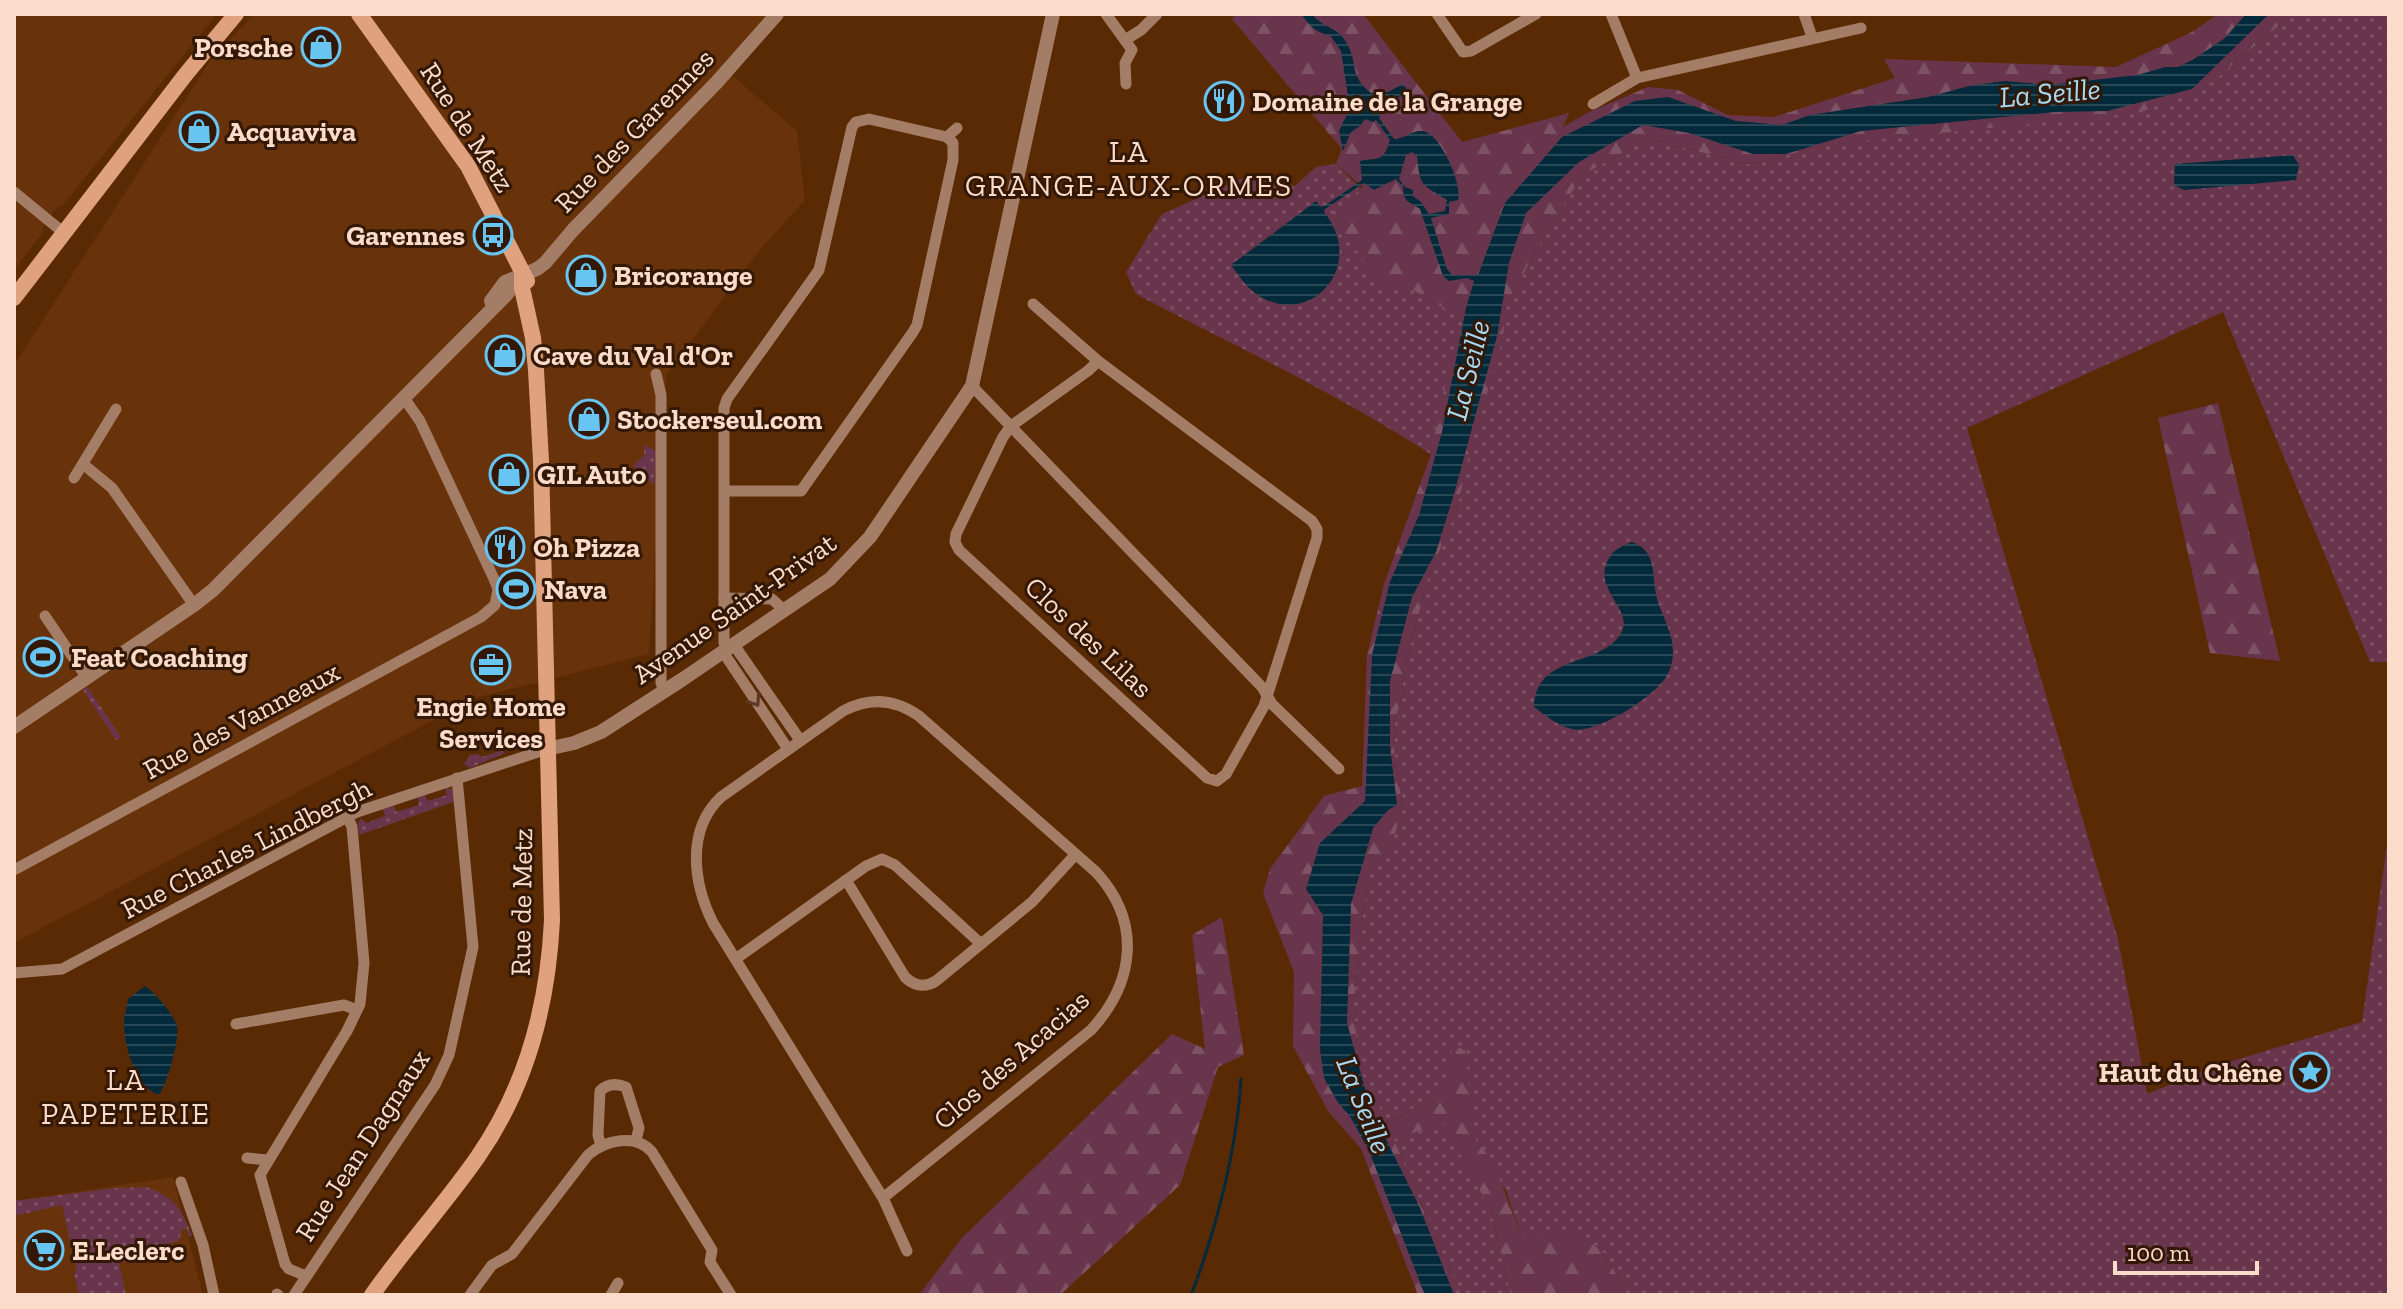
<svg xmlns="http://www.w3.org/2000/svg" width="2403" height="1309" viewBox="0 0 2403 1309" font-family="'Zilla Slab',serif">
  <defs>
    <pattern id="green-dots" width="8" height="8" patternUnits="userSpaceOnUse" patternTransform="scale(2)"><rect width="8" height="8" fill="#68354d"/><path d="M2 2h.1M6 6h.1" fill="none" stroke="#7e5265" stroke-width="1.8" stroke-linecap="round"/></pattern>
    <pattern id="forest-firs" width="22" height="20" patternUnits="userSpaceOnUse" patternTransform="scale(2)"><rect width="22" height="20" fill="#68354d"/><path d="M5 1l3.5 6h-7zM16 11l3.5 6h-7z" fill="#7e5265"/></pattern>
    <pattern id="water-rules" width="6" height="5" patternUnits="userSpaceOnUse" patternTransform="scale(2)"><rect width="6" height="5" fill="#022a3b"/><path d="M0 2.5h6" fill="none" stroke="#284856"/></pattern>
  </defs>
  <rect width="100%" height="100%" fill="#5a2a05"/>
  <!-- built -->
  <g fill="#68320a">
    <polygon points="14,14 217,14 62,206 56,209 44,225 43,232 14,270"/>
    <polygon points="254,14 777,14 727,71 797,131 805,200 758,252 667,374 649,654 475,698 14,943 14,365 210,61"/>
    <polygon points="173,1177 203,1295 14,1295 14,1201"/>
  </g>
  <!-- green -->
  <g fill="url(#green-dots)">
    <path d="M2292,14H2389V662H2370L2223,312L1967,428L2118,939L2147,1094L2219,1065L2362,1022L2389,830V1295H1628L1604,1253L1521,1235L1506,1190L1445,1125L1490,1208L1511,1295H1461L1394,1140L1435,1095L1388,1124L1358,1066L1354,1001L1368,867L1391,846L1403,808L1394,749L1395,721L1404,692L1402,680L1428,578L1457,509L1464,477C1363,405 1246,352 1136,294L1126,272L1162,214L1252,174L1295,186L1316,167L1336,164L1375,203L1507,306L1528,265L1582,175L1648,139L1748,164L1833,144L2204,89Z"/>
    <polygon points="644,445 656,451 654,485 633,466 644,455"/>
    <polygon points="87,687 88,688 121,737 116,740 83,690"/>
    <polygon points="503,750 505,753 470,768 464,764 470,755 477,754 482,757"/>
    <polygon points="445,788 452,789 456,801 359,835 358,823 361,818 366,823 385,816 383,809 394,806 396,812 419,805 418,797 425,795 428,801 447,795"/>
    <path d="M146,1187C174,1196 182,1209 192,1236L189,1237L186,1228L182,1229L179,1241L169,1243L170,1251L119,1263L126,1295H79L74,1272L77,1271L62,1205L14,1216V1201L115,1188Z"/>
  </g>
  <!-- forest -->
  <g fill="url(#forest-firs)">
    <path d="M1237,14H1363L1462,142L1569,113L1563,127L1587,113L1648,87L1678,90L1728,115L1774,117L1895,78L1884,59L2116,67L2192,32L2218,14H2292L2204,89L2138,113L1833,144L1748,164L1648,139L1582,175L1528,265L1507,306L1502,342L1469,454L1457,509L1428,578L1402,679L1404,691L1395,721L1394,749L1403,808L1391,846L1368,868L1354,1001L1358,1066L1388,1124C1428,1099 1451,1095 1452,1043L1465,1051L1476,1140L1493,1162L1521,1235L1579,1234L1604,1253L1628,1295H1511L1490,1208L1442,1122L1394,1140L1461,1295H1418L1361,1149L1328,1111L1293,1046L1294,972L1263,893L1270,869L1324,796L1362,786L1367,655L1384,584L1431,454L1450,360L1465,320L1406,286L1385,291L1331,215L1363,187L1336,164L1342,149L1232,19Z"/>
    <polygon points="2218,403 2280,661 2210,653 2158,418"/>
    <polygon points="1222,917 1244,1055 1218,1067 1180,1185 1060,1295 919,1295 961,1239 1172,1034 1205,1049 1192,935"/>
  </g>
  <!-- water -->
  <g fill="url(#water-rules)" fill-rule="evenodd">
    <path d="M1301,14H1312C1325,30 1336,25 1346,42C1359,63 1348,75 1371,93L1388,92L1403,84L1408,91L1383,108L1379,118L1394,139C1404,139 1412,130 1423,131C1440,133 1463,185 1458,200L1449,202V214L1431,218L1447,269L1452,275H1478L1505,203L1562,137L1635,101L1668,97L1736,121L1782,125L1810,115L1928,97L1969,86L2004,81L2050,85L2137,75L2166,67H2178L2194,59L2225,38L2246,14H2269L2192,89L2107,111L2055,112L1861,131L1786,154H1753L1689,133L1643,125L1579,162L1526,213L1509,263L1497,336L1454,494L1436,552L1412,597L1390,681V746L1397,805L1388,810L1373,828L1351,904L1347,1023L1370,1107L1420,1208L1454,1295H1425L1369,1151L1351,1118L1337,1101L1324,1078L1320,1049L1323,915L1306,889L1320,843L1365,801L1372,655L1390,582L1419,515L1442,432L1466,308L1474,281L1467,278L1449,281L1443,276L1420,209L1407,201L1404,196L1403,187L1396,179L1374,190L1364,183L1325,209L1324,212C1367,265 1312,327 1261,297C1248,290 1240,277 1231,265L1316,201L1320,207L1326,205L1362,180L1360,161C1379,157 1383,163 1390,140L1376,120L1373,122L1365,119L1360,126L1351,132L1343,151L1339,131L1349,110L1348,96L1341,51L1330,35C1316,33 1309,25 1301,14ZM1412,152L1417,156C1420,188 1422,184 1447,200L1445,211L1429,214L1421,202L1413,196V190L1405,187L1399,179L1406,155Z"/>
    <polygon points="2293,155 2299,165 2296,180 2184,190 2174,185 2175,164"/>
    <path d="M1632,542C1655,551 1652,568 1655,588C1657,610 1674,630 1673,653C1673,660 1670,672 1666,677C1654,697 1595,735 1572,729C1558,726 1545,715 1534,707C1536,654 1597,668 1620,635C1637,611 1592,591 1608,560C1614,549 1621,546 1632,542Z"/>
    <path d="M145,986C156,994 173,1013 177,1026C180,1039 167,1085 159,1095C136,1087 124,1047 124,1024C124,1016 127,1007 128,999Z"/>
  </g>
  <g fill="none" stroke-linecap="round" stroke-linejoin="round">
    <!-- stream -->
    <path stroke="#022a3b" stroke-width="3" d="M1191,1295C1216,1231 1237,1148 1241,1079"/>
    <!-- minor -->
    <g stroke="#a47d66" stroke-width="11">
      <polyline points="1106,14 1132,50 1125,63 1126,84"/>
      <polyline points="1437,14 1463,52 1471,51 1536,14"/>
      <polyline points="1611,14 1637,78"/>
      <polyline points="1804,14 1812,37"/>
      <polyline points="1125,40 1141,30 1157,14"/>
      <polyline points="1593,104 1637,78 1861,28"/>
      <polyline points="947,137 957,128"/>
      <polyline points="14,192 64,233"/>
      <polyline points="1033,304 1098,361 1312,521 1317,529 1317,538 1264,706 1226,774 1217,781 1207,778 959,550 955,542 956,534 1003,437 1011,426 1089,370 1098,361"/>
      <polyline points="656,374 661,395 661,683 664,690"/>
      <polyline points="972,386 1262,687 1272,704 1339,769"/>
      <polyline points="83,464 112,488 194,605"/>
      <polyline points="74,478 116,409"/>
      <polyline points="725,491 801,491 913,332 917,325 953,160 953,143 947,137 869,119 856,122 852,127 819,270 727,399 724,408 724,643 728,649"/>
      <polyline points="724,598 772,599 784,610"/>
      <polyline points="45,616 87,678"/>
      <polyline points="734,645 800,740"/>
      <polyline points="723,652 788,749"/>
      <polyline points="14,870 481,617 495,605 498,589 494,579 420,421 404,398"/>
      <path d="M846,880L905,977C914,986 925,988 936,981L1032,902L1075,855"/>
      <polyline points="737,958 866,866 882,859 895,865 980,943"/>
      <polyline points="14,973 62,969 357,812 547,749"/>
      <polyline points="236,1024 344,1005 357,1010"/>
      <path d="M601,1146L598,1135L600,1091C607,1084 616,1083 626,1087L639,1128L636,1140"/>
      <polyline points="247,1158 268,1160"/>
      <polyline points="181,1182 203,1245 214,1295"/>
      <path d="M883,1198L1091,1030C1135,982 1142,922 1096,872L919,716C895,699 869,697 843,711L721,797C686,830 693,883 713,923L883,1198L907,1251"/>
      <polyline points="306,1276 289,1269 285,1264 260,1175 347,1031 360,1004 364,963 352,827 348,818"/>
      <polyline points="277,1294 278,1295"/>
      <polyline points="294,1295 435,1085 449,1055 473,947 457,778"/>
      <path d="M470,1295L492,1265L512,1254L588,1155C605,1140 636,1133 652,1152L712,1250L710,1262L731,1295"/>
      <polyline points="611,1295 618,1283"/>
    </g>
    <!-- tertiary -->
    <g stroke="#a47d66" stroke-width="14">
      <polyline points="491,301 505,282 537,269 545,263 573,230 717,82 777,14"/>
      <polyline points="14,727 194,605 213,590 506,295 522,274"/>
      <polyline points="547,749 574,743 601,732 683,679 830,579 870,537 972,386 1053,14"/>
    </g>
    <!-- secondary -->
    <g stroke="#e0a27e" stroke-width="16">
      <polyline points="359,14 468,166 527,281"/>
      <polyline points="14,298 186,74 236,14"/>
      <path d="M372,1295C405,1248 444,1205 477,1158C526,1088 548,1005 552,920L541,461L536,370L533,338L522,288V274"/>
    </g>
  </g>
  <!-- one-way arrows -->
  <defs><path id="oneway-chevron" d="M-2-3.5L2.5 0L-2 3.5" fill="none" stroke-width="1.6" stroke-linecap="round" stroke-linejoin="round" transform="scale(2)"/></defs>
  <use stroke="#5b3b28" href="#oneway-chevron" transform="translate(755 701) rotate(56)"/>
  <!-- icons -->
  <defs>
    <symbol id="shop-ring" viewBox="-11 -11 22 22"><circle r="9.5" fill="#331806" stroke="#68c4f0" stroke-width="1.5"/><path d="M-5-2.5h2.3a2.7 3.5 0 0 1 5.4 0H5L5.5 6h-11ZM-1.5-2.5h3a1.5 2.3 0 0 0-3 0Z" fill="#68c4f0"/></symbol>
    <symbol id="restaurant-ring" viewBox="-11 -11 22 22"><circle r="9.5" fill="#331806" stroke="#68c4f0" stroke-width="1.5"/><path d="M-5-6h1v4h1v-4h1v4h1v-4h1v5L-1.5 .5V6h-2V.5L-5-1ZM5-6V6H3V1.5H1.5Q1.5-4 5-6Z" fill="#68c4f0"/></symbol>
    <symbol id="bus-ring" viewBox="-11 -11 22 22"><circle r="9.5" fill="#331806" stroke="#68c4f0" stroke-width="1.5"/><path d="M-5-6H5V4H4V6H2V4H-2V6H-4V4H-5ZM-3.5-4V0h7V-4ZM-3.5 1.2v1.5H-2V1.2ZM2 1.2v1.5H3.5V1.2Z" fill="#68c4f0"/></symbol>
    <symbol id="stadium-ring" viewBox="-11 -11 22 22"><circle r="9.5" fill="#331806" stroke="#68c4f0" stroke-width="1.5"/><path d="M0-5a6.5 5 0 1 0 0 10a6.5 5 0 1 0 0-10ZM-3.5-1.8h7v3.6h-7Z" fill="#68c4f0"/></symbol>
    <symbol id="office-ring" viewBox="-11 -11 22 22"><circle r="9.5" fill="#331806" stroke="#68c4f0" stroke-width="1.5"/><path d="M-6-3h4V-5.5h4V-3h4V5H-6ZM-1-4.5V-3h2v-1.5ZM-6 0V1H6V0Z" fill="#68c4f0"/></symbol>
    <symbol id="sight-ring" viewBox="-11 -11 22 22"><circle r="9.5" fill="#331806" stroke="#68c4f0" stroke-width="1.5"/><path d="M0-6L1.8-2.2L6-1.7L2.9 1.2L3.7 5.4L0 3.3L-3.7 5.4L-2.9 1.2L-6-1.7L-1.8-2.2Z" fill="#68c4f0"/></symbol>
    <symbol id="supermarket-ring" viewBox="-11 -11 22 22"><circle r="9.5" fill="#331806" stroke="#68c4f0" stroke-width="1.5"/><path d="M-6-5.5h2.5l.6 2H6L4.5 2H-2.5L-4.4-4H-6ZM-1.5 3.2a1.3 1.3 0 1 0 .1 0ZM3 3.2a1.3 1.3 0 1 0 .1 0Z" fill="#68c4f0"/></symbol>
  </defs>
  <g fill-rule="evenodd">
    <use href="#shop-ring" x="299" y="25" width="44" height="44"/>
    <use href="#restaurant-ring" x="1202" y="79" width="44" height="44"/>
    <use href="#shop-ring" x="177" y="109" width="44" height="44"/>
    <use href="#bus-ring" x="471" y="213" width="44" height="44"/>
    <use href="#shop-ring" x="564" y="253" width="44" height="44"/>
    <use href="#shop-ring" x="483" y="333" width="44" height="44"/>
    <use href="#shop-ring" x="567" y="397" width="44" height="44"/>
    <use href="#shop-ring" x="487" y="452" width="44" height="44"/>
    <use href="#restaurant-ring" x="483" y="525" width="44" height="44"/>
    <use href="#stadium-ring" x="494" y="567" width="44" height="44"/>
    <use href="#stadium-ring" x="21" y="635" width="44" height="44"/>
    <use href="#office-ring" x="469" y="643" width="44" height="44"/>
    <use href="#sight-ring" x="2288" y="1050" width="44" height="44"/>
    <use href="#supermarket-ring" x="22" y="1228" width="44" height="44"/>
  </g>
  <g text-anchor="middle" stroke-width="6" stroke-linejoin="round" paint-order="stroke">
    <!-- poi labels -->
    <g font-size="28" font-weight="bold" fill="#fbdcca" stroke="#331806" text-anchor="start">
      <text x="293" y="57" text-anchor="end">Porsche</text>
      <text x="1252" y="111">Domaine de la Grange</text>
      <text x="227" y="141">Acquaviva</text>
      <text x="465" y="245" text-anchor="end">Garennes</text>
      <text x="614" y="285">Bricorange</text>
      <text x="533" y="365">Cave du Val d'Or</text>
      <text x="617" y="429">Stockerseul.com</text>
      <text x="537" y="484">GIL Auto</text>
      <text x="533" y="557">Oh Pizza</text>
      <text x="544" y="599">Nava</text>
      <text x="71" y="667">Feat Coaching</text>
      <text x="491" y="716" text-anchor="middle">Engie Home<tspan x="491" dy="32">Services</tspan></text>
      <text x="2282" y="1082" text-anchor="end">Haut du Chêne</text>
      <text x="72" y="1260">E.Leclerc</text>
    </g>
    <!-- street labels -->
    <g font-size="28" fill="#fbdcca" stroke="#331806">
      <text transform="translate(468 127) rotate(57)" y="10">Rue de Metz</text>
      <text transform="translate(634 130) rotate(-46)" y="10">Rue des Garennes</text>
      <text transform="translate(734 608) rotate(-35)" y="10">Avenue Saint-Privat</text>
      <text transform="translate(1089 637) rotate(43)" y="10">Clos des Lilas</text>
      <text transform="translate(241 720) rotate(-28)" y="10">Rue des Vanneaux</text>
      <text transform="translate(246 848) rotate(-27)" y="10">Rue Charles Lindbergh</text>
      <text transform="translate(521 902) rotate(-89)" y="10">Rue de Metz</text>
      <text transform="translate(1011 1059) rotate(-41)" y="10">Clos des Acacias</text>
      <text transform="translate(362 1145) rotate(-57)" y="10">Rue Jean Dagnaux</text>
    </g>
    <!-- water labels -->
    <g font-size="30" font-style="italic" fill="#a7d9f4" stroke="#331806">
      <text transform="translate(2050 93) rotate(-5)" y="10">La Seille</text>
      <text transform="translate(1468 370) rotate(-76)" y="10">La Seille</text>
      <text transform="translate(1364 1105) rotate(68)" y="10">La Seille</text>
    </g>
    <!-- neighbourhood labels -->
    <g font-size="30" letter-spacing="2" fill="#fbdcca" stroke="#331806">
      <text x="1129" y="162">LA<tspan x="1129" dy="34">GRANGE-AUX-ORMES</tspan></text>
      <text x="126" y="1090">LA<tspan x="126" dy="34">PAPETERIE</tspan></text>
    </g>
  </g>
  <!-- border -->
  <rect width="2403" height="1309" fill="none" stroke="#fbdcca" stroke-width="32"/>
  <!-- scale -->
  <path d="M2115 1261v12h142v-12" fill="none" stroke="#fbdcca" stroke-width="4"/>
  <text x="2127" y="1261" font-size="24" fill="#fbdcca" stroke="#331806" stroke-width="6" paint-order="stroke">100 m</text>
</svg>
